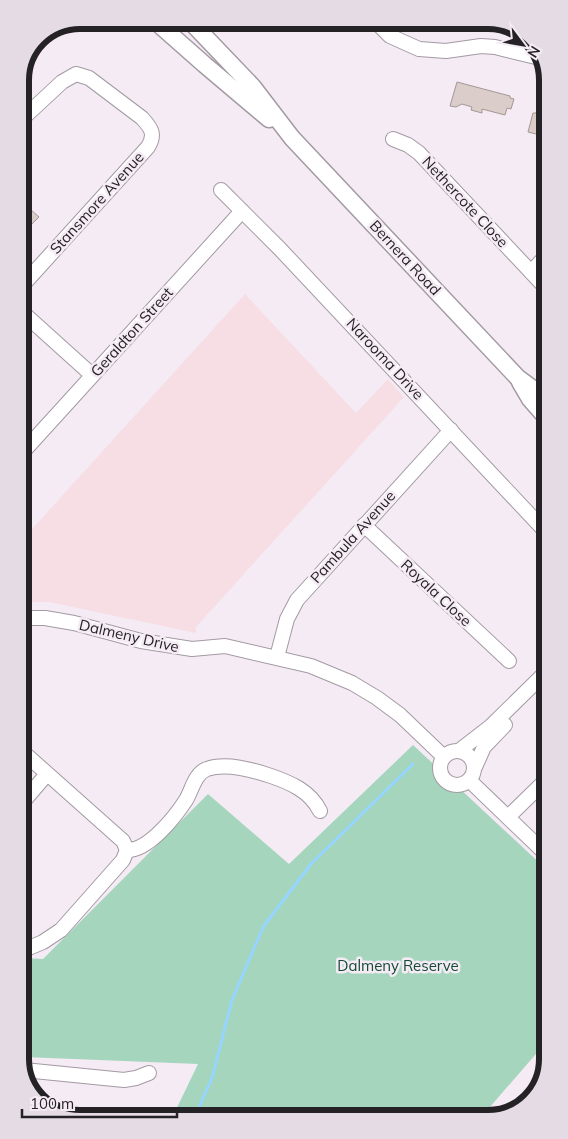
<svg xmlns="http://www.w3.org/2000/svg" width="568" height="1139" viewBox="0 0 568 1139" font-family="Mulish,sans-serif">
  <rect width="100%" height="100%" fill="#f5ebf5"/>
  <!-- education -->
  <polygon fill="#f7dde4" points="245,294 356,413 388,379 404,397 196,627 196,633 49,602 22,602 22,540"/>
  <!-- green -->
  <polygon fill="#a5d6bd" points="413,745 547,870 548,1040 483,1115 172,1118 198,1064 24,1057 24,958 43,959 208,794 289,864"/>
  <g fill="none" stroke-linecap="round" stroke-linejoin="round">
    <!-- stream -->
    <polyline stroke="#96d5ff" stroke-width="3" points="194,1118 212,1078 232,1000 263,927 311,864 413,764"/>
  </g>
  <!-- building -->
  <g fill="#dbcdc9" stroke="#a49793">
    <polygon points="457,82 510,96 510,98 514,99 511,109 507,108 505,115 482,109 482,113 471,110 472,107 462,104 456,107 450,106"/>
    <polygon points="541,96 544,96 544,136 528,132 533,113 536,113"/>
    <polygon points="21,201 39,217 31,225 21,215"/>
  </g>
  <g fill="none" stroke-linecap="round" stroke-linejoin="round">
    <defs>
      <g id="minor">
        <polyline points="374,20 390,36 419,49 446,51 481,46 495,47 544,59"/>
        <path d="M20,121L62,82L76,74L89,78L142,118C151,128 156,134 148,147L21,287"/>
        <polyline points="393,139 408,145 419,153 545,287"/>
        <polyline points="221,190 280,249 546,532"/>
        <polyline points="531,272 544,258"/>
        <polyline points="21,311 92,375"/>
        <polyline points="22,453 242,211"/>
        <polyline points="364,525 509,661"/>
        <polyline points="22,618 45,618 74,623 141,641 192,649 225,646 311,666 352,683 377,698 400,715 444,757"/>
        <polyline points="277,657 287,619 297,600 451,430"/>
        <polyline points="460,750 491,726 546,672"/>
        <circle cx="457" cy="768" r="17"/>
        <polyline points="23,752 123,841 127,850"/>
        <polyline points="475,767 484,747 505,725"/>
        <polyline points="469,780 547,855"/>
        <polyline points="23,802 47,774"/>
        <polyline points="508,817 547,779"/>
        <path d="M127,850C148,851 175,817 186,800C192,790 195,773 207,769C226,762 253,770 271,776C291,783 310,791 320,811"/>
        <polyline points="24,950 43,942 61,930 123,860 127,850"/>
        <polyline points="24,1070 124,1080 136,1078 149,1073"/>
      </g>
      <g id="major">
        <polyline points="154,20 205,65 269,119"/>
        <polyline points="189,20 253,87 292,138 518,378 545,398"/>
        <polyline points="520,382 530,399 545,416"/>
      </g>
    </defs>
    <!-- minor casing -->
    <use href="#minor" stroke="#a39aa3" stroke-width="16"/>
    <!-- major casing -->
    <use href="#major" stroke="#a39aa3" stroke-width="19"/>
    <!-- minor -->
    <use href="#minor" stroke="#fff" stroke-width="14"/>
    <!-- major -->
    <use href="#major" stroke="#fff" stroke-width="16"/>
  </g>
  <g text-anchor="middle" stroke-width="5" stroke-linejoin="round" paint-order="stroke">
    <!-- street labels -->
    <g font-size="15" fill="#252225" stroke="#f5ebf5">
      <text transform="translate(465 202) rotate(47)" y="5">Nethercote Close</text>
      <text transform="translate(97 203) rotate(-48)" y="5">Stansmore Avenue</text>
      <text transform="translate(405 258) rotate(47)" y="5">Bernera Road</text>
      <text transform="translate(132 332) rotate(-48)" y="5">Geraldton Street</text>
      <text transform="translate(385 359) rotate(47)" y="5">Narooma Drive</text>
      <text transform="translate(353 537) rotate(-48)" y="5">Pambula Avenue</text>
      <text transform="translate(436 593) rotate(43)" y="5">Royala Close</text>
      <text transform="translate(129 636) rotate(13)" y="5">Dalmeny Drive</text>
    </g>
    <!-- park labels -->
    <g font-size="15" fill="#124a33" stroke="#f5ebf5">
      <text x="398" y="971">Dalmeny Reserve</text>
    </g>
  </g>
  <!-- crop -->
  <path d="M0 0H568V1139H0ZM80 29H488A51 51 0 0 1 539 80V1059A51 51 0 0 1 488 1110H80A51 51 0 0 1 29 1059V80A51 51 0 0 1 80 29Z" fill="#e4dbe4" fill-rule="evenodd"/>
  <path fill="none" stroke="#252225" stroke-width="6" d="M80 29H488A51 51 0 0 1 539 80V1059A51 51 0 0 1 488 1110H80A51 51 0 0 1 29 1059V80A51 51 0 0 1 80 29Z"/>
  <!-- north arrow -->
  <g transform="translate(523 45) rotate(122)" stroke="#f5ebf5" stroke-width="4" paint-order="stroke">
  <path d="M0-4L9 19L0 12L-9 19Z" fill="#252225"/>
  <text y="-8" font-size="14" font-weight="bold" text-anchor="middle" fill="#252225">N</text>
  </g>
  <!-- scale -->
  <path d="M22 1109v8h155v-8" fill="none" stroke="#252225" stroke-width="2.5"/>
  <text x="30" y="1109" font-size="15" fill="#252225" stroke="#f5ebf5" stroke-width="4" paint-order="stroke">100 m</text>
</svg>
